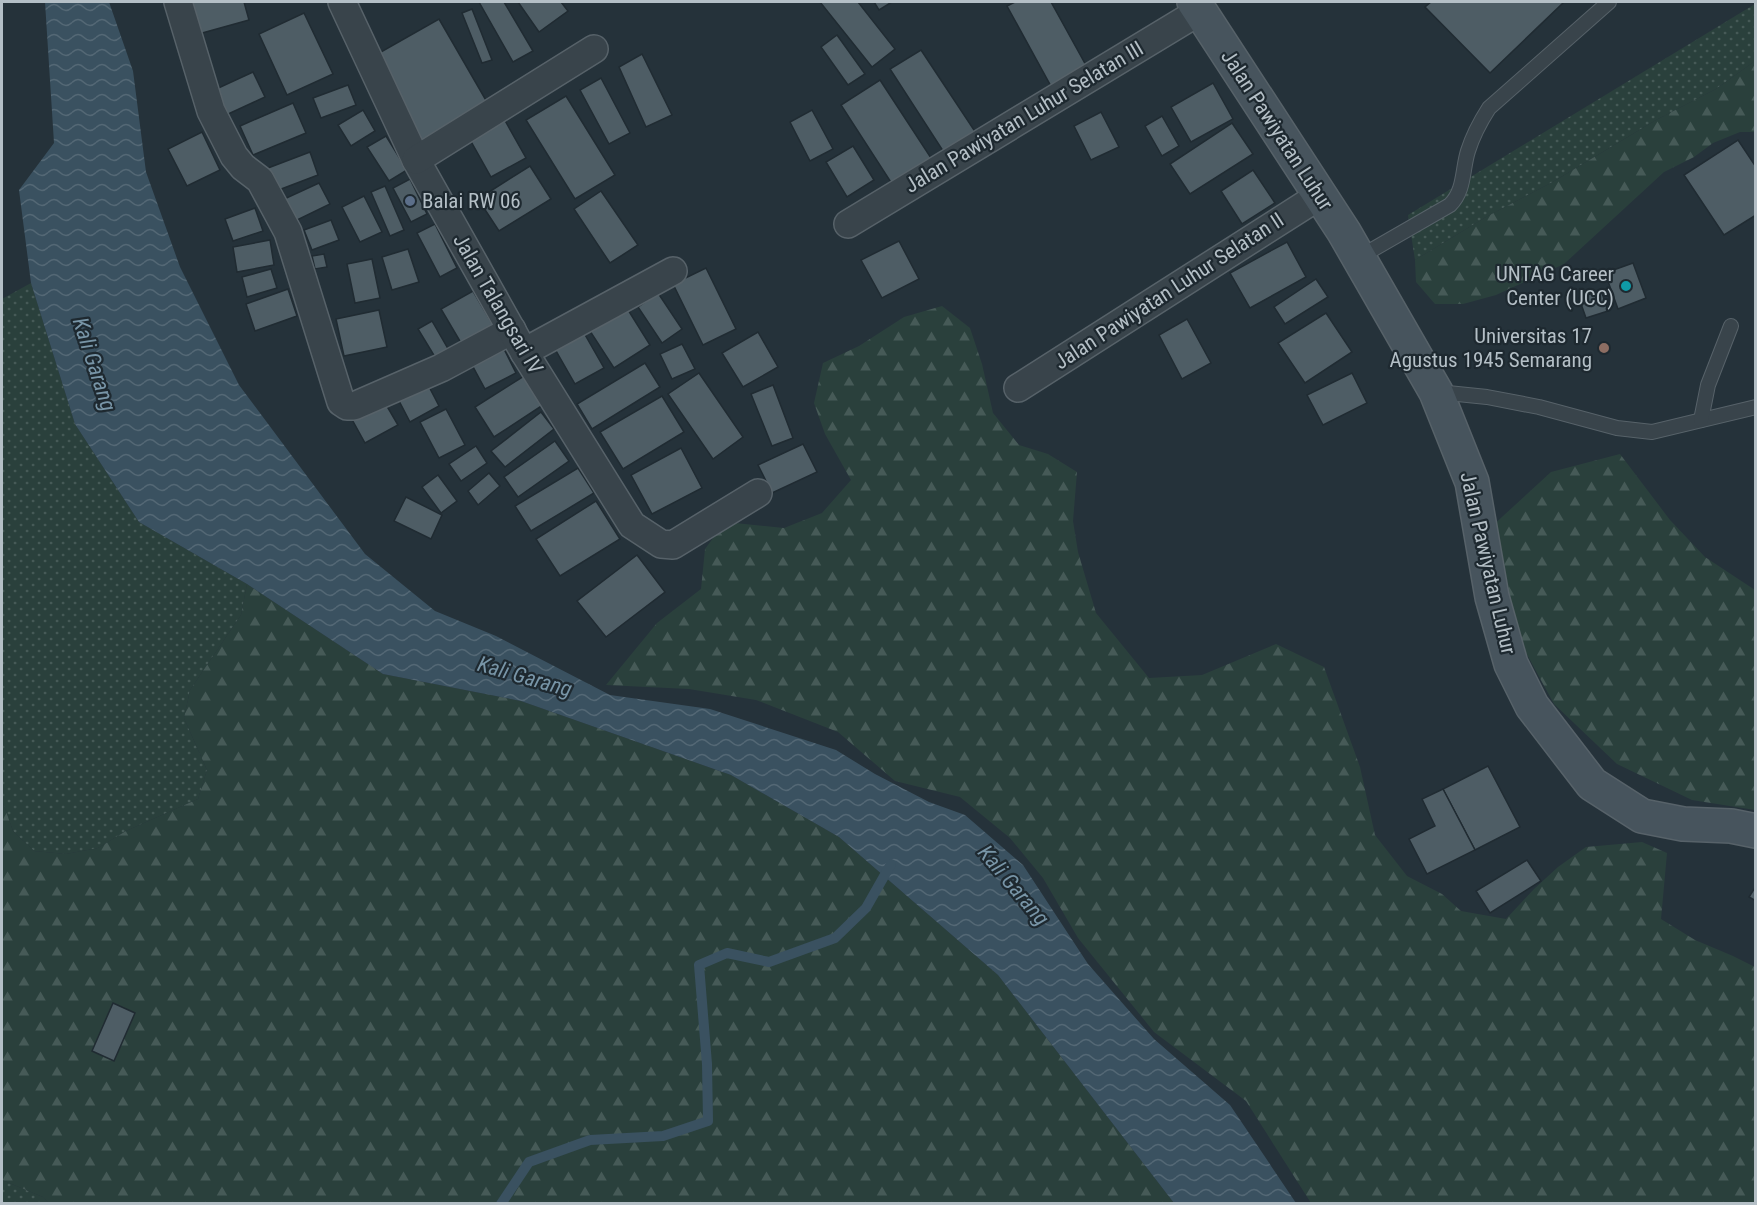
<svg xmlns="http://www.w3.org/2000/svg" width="1757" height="1205" viewBox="0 0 1757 1205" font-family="'Roboto Condensed',sans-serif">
  <defs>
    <pattern id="grass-dots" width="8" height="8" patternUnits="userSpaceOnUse" patternTransform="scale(1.5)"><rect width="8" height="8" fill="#2a403c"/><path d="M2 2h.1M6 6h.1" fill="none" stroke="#465a57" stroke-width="1.8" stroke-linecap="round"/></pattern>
    <pattern id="forest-firs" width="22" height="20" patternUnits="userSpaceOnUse" patternTransform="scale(1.5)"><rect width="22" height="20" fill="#2a403c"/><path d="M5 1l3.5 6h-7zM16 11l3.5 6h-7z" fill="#465a57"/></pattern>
    <pattern id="water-waves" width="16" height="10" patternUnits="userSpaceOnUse" patternTransform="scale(1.5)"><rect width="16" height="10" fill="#3a5160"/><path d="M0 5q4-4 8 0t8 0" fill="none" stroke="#546875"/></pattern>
  </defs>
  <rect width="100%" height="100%" fill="#25323a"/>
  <!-- grass -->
  <g fill="url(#grass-dots)">
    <polygon points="1755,4 1755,61 1716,89 1656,120 1551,183 1486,217 1415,260 1408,215"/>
    <polygon points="31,283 75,424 139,522 247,584 241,615 190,690 184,718 207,770 198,799 126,831 98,848 66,854 34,851 13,831 2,800 2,299"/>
    <polygon points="2,1180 43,1197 49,1203 2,1203"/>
  </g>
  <!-- forest -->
  <g fill="url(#forest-firs)">
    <polygon points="1755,61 1755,132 1740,132 1713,143 1694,157 1664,172 1564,264 1496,295 1463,304 1435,304 1416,282 1415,260 1486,217 1551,183 1656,120 1716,89"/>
    <polygon points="942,306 970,328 982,364 993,413 1019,445 1048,454 1077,472 1073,521 1078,552 1096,613 1149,678 1202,675 1276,644 1324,667 1360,767 1375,835 1407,876 1442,894 1461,911 1506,919 1534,889 1558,867 1586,847 1642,842 1667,853 1661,919 1695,940 1733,956 1755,967 1755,1203 1311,1203 1246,1101 1154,1032 1078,938 1043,878 1010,838 960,797 895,781 838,732 756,700 689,689 606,685 657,623 701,589 705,549 725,522 784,528 822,513 851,480 825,434 814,403 823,363 859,346 904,317"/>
    <polygon points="1620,454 1670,520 1705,557 1755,590 1755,810 1692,800 1617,764 1554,704 1500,605 1490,528 1551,472"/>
    <polygon points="247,584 383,674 521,701 731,775 839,837 998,975 1174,1203 49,1203 43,1197 2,1180 2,800 13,831 34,851 66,854 98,848 126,831 198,799 207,770 184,718 190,690 241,615"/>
  </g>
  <!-- water -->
  <polygon fill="url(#water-waves)" points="45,2 109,2 133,71 146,172 180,267 239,385 365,554 435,611 496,636 610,695 710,709 836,750 875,774 929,802 965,815 1023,865 1088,964 1154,1039 1230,1105 1296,1203 1174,1203 998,975 839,837 731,775 521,701 383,674 247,584 139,522 75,424 31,283 19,190 54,143"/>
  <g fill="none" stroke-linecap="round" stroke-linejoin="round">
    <!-- stream -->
    <polyline stroke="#3a5160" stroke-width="10" points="501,1204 529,1162 590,1140 663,1136 708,1121 707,1064 699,965 727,953 769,962 835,938 866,908 891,864"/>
  </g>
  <!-- building -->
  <g fill="#4e5d65" stroke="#202b32" stroke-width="1.5">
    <polygon points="186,2 244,2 249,20 195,35"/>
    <polygon points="479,2 504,2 533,51 513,62"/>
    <polygon points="518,2 561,2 568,11 539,32"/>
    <polygon points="820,2 858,2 895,49 872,67"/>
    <polygon points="874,2 892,2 879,10"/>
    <polygon points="1015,2 1051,2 1088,69 1052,88 1007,6"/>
    <polygon points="1431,2 1564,2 1490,73 1425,7"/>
    <polygon points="472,9 492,60 482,63 462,13"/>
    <polygon points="304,13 333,74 287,95 259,34"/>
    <polygon points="439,19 491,109 424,147 372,57"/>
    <polygon points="837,35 865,74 848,85 821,47"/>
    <polygon points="921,50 976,133 945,154 890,69"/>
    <polygon points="642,54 672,115 646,127 619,67"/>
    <polygon points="253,72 265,97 226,115 214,90"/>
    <polygon points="601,78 630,133 609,144 580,90"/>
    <polygon points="880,80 933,161 894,187 841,105"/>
    <polygon points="1213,83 1233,119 1191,142 1171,107"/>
    <polygon points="348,85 356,105 321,118 313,98"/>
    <polygon points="566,96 615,175 575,199 526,120"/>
    <polygon points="293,103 306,133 253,155 240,126"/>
    <polygon points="363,110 375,131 351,146 338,125"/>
    <polygon points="812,110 833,149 810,161 790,122"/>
    <polygon points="1101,112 1119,147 1091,160 1074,126"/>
    <polygon points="1162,116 1179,146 1162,156 1145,126"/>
    <polygon points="503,117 526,158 491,177 468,136"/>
    <polygon points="1232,123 1253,154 1190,194 1170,164"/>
    <polygon points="202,132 220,170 187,186 168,149"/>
    <polygon points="386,136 407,170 389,181 367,147"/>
    <polygon points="1738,140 1756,167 1756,215 1724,235 1684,175"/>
    <polygon points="853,146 874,180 847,197 826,162"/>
    <polygon points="310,152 318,175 276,191 268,168"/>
    <polygon points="530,166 551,199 499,231 478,199"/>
    <polygon points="1253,170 1275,203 1242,224 1221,191"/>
    <polygon points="410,179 427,214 411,222 393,188"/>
    <polygon points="319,183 330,204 293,222 282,200"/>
    <polygon points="385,186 404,230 390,236 371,192"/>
    <polygon points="601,191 638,245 610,263 574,209"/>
    <polygon points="364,196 382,232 360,242 342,207"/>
    <polygon points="255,208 263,231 233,241 225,219"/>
    <polygon points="331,220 339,240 312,250 304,230"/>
    <polygon points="435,224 457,268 440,277 417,233"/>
    <polygon points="270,240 274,265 237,272 233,247"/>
    <polygon points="899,241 919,279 882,298 861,260"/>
    <polygon points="1287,242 1306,277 1250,308 1230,273"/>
    <polygon points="408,249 419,282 392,290 382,257"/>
    <polygon points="324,254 327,267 315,269 312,256"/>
    <polygon points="372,259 380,298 355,303 347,264"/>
    <polygon points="1633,263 1646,298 1618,309 1605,273"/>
    <polygon points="706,268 736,329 703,345 673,284"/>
    <polygon points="271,269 277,288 247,297 242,277"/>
    <polygon points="1316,279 1328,297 1285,324 1274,307"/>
    <polygon points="288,289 297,316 255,331 246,304"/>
    <polygon points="1601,290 1608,311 1586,318 1579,298"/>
    <polygon points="473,291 496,330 464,348 441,309"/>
    <polygon points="658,293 682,329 662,343 638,307"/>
    <polygon points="625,305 650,345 614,368 588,328"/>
    <polygon points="379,310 387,347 344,356 336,319"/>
    <polygon points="1326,313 1352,352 1305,383 1278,343"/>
    <polygon points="1187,319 1211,363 1182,379 1159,335"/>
    <polygon points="432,321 451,354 438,362 418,329"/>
    <polygon points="758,332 778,367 743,387 722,353"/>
    <polygon points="584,333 604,368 575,384 555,349"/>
    <polygon points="682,344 695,369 672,379 660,354"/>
    <polygon points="503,347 516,373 485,389 471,363"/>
    <polygon points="645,363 660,387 592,429 577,404"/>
    <polygon points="699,373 743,437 713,459 668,394"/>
    <polygon points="1352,373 1367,403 1323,425 1307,395"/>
    <polygon points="524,376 543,405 494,437 475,407"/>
    <polygon points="425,379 439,406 410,422 396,395"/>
    <polygon points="773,385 793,438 772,446 751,394"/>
    <polygon points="381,396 398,425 365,443 349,414"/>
    <polygon points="662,396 684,432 623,469 600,432"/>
    <polygon points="446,409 465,445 439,458 420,422"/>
    <polygon points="541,412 554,429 505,467 491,451"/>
    <polygon points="555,441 569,461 518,497 504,477"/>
    <polygon points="803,444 817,472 772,493 758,465"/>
    <polygon points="476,446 487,463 461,481 449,464"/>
    <polygon points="681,448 702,488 652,514 631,475"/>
    <polygon points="578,468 594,493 531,531 515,506"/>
    <polygon points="489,473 500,486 478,505 468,491"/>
    <polygon points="438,475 457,501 441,513 422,487"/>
    <polygon points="406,497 442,515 431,539 394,521"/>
    <polygon points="596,501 620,539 560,576 536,539"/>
    <polygon points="637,555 665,592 606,637 577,601"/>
    <polygon points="1488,766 1520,827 1475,850 1443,789"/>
    <polygon points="1443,789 1475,850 1427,874 1409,839 1435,826 1422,799"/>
    <polygon points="1527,860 1541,881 1490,913 1476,891"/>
    <polygon points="1756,886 1756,901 1749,897"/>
    <polygon points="113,1003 135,1013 114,1061 92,1051"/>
  </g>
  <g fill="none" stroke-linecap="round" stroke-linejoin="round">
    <defs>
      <g id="lane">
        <path d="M1358,258L1450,205C1465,190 1462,170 1468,151C1473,135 1480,122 1489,108L1609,2"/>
        <polyline points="1438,392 1487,397 1539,407 1617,428 1652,432 1756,407"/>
        <polyline points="1701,420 1708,385 1731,326"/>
      </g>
      <g id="street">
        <polyline points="178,2 211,111 234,156 243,167 260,180 288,232 341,402 347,406 354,406 441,368 512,330"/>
        <polyline points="342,2 416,160 524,352 632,525 661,544 673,545 758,493"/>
        <polyline points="416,160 594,49"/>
        <polyline points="848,224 1200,11"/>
        <polyline points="524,352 673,271"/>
        <polyline points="1018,388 1319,196"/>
      </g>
      <polyline id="secondary" points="1194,2 1344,232 1436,392 1472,482 1492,597 1511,664 1532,706 1592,784 1642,816 1683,824 1731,826 1756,831"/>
    </defs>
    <!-- lane casing -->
    <use href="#lane" stroke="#576269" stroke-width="16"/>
    <!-- street casing -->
    <use href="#street" stroke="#576269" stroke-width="30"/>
    <!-- secondary casing -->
    <use href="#secondary" stroke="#576269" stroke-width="36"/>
    <!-- lane -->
    <use href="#lane" stroke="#39444b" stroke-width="14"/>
    <!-- street -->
    <use href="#street" stroke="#39444b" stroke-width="27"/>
    <!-- secondary -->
    <use href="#secondary" stroke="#47545d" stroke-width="33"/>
  </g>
  <!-- markers -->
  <circle fill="#5c6f8a" stroke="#1e2930" stroke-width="2" cx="410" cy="201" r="6"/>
  <circle fill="#0f9aa8" stroke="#1e2930" stroke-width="2" cx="1626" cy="286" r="6"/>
  <circle fill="#8d6e63" stroke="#1e2930" stroke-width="2" cx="1604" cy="348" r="6"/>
  <g text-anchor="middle" stroke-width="4.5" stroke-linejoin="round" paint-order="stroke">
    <!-- street labels -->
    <g font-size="21" fill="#b4bfc6" stroke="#1e2930">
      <text transform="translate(1024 117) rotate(-31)" y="7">Jalan Pawiyatan Luhur Selatan III</text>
      <text transform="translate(1277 130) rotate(57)" y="7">Jalan Pawiyatan Luhur</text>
      <text transform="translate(1169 291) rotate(-33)" y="7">Jalan Pawiyatan Luhur Selatan II</text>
      <text transform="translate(498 304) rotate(60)" y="7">Jalan Talangsari IV</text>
      <text transform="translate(1488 563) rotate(77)" y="7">Jalan Pawiyatan Luhur</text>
    </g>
    <!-- poi labels -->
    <g font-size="21" fill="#b4bfc6" stroke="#1e2930" text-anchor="end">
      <text x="422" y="208" text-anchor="start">Balai RW 06</text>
      <text x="1614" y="281">UNTAG Career<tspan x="1614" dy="24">Center (UCC)</tspan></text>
      <text x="1592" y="343">Universitas 17<tspan x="1592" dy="24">Agustus 1945 Semarang</tspan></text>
    </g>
    <!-- water labels -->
    <g font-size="22" font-style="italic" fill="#7895a7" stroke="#1e2930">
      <text transform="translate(95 364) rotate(72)" y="8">Kali Garang</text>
      <text transform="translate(525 676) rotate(16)" y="8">Kali Garang</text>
      <text transform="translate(1014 885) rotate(50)" y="8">Kali Garang</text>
    </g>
  </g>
  <!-- border -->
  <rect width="1757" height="1205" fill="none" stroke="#b4bfc6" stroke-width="6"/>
</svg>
